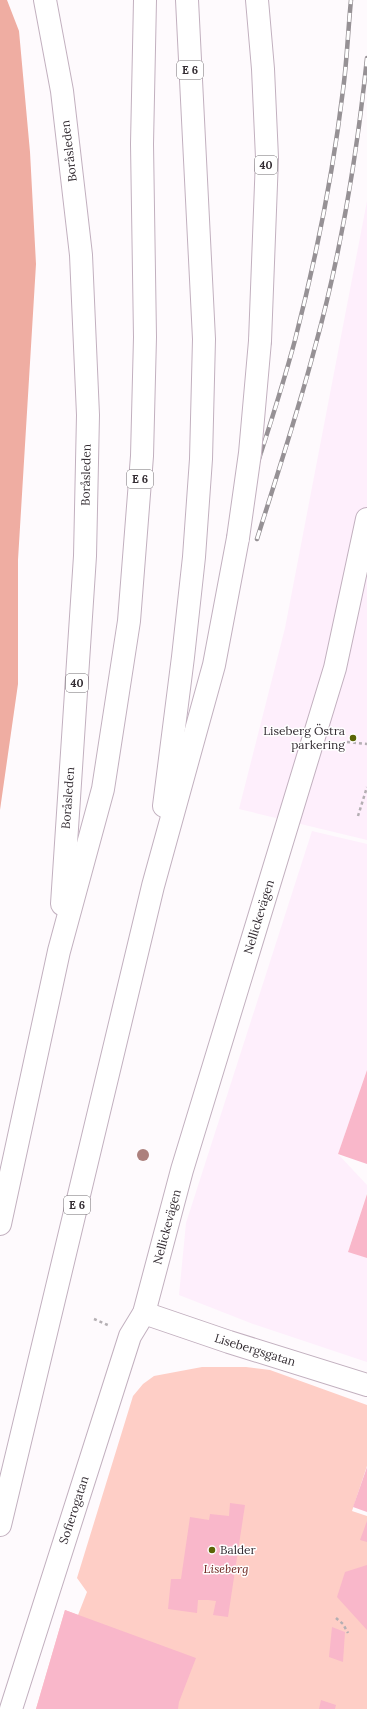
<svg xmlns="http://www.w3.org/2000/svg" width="367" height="1709" viewBox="0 0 367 1709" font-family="Lora,serif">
  <rect width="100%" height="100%" fill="#fefafd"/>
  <!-- built -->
  <g fill="#feeffc">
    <polygon points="367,201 367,840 239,809 285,628"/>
    <polygon points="312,831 367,844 367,1069 338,1154 367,1185 367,1193 348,1251 367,1258 367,1362 253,1324 179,1295 186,1223"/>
  </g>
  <!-- green -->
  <polygon fill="#fecec6" points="202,1367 246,1367 270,1370 367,1405 367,1466 352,1511 367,1516 367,1709 36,1709 65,1610 78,1615 87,1592 77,1578 133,1396 143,1384 154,1376"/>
  <!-- forest -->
  <polygon fill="#efada2" points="0,0 7,0 19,31 30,152 36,264 18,560 18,684 0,810"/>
  <!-- building -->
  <g fill="#f9b7ca">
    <polygon points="367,1070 367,1164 338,1154"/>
    <polygon points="367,1194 367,1258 348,1252"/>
    <polygon points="367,1467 367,1512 353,1507"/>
    <polygon points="230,1503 245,1505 228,1617 213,1615 216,1601 208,1600 198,1600 197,1613 168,1609 171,1579 181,1579 190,1517 209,1520 210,1514 229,1516"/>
    <polygon points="367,1521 367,1542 360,1540"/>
    <polygon points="367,1565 367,1630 337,1597 345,1572"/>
    <polygon points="65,1610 196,1658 179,1702 178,1709 36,1709"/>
    <polygon points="332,1627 345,1632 343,1662 329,1657"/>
    <polygon points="321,1700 336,1705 335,1709 319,1709"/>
  </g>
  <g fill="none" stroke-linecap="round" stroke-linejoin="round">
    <defs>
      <g id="minor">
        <polyline points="144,1313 229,1342 367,1385"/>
        <polyline points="11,1709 130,1336 144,1313 182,1170 335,668 367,519"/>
      </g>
      <g id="motorway">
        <polyline points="45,0 62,91 81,255 88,415 85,556 62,904"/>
        <polyline points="257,0 263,69 267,158 260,341"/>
        <polyline points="164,806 183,657 194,557 201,459 204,339 187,0"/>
        <polyline points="0,1224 59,951 103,789 129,621 142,456 145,337 142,144 145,0"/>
        <polyline points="0,1525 153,886 214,665 238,538"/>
      </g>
    </defs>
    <!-- minor casing -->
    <use href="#minor" stroke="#c2b0bf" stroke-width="24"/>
    <!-- motorway casing -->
    <use href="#motorway" stroke="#c2b0bf" stroke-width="24"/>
    <!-- path -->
    <g stroke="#b4afb3" stroke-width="2.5" stroke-dasharray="3 3" stroke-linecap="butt">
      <polyline points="347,742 367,744"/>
      <polyline points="358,816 367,787"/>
      <polyline points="94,1319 110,1326"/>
      <polyline points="336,1618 343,1624 348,1633"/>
    </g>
    <!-- minor -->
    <use href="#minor" stroke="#fff" stroke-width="22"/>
    <!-- motorway -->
    <use href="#motorway" stroke="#fff" stroke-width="22"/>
    <defs>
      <g id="rail">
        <path d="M236,530C256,467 278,404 295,340C316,258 333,174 343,90C347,61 348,30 351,0"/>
        <path d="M257,539C277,475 298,412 315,347C341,253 357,155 367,58"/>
      </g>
    </defs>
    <!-- rail casing -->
    <use href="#rail" stroke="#969195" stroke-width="4.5"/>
    <!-- rail -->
    <use href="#rail" stroke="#fff" stroke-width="3" stroke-dasharray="9" stroke-linecap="butt"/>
    <defs>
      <polyline id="motorway-bridge" points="238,538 250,453 260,341"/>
    </defs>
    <!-- motorway-bridge casing -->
    <use href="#motorway-bridge" stroke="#c2b0bf" stroke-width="24" stroke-linecap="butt"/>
    <!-- motorway-bridge -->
    <use href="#motorway-bridge" stroke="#fff" stroke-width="22"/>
  </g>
  <!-- trees -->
  <circle fill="#ac807d" cx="143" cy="1155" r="6"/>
  <!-- markers -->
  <g fill="#5b6506" stroke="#fff" stroke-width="1.5">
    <circle cx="353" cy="738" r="4"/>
    <circle cx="212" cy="1550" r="4"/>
  </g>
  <g text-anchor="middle" stroke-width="3" stroke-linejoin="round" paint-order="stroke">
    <!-- shield labels -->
    <g fill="#fff" stroke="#716c70" stroke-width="1">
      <rect x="177" y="61" width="26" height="18" rx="3"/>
      <rect x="255" y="156" width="22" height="18" rx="3"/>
      <rect x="127" y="470" width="26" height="18" rx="3"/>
      <rect x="66" y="674" width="22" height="18" rx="3"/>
      <rect x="64" y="1196" width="26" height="18" rx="3"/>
    </g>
    <g font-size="11" font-weight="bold" fill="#342d33">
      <text x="190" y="74">E 6</text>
      <text x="266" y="169">40</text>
      <text x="140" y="483">E 6</text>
      <text x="77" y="687">40</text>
      <text x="77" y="1209">E 6</text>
    </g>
    <!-- street labels -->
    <g font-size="12" fill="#342d33" stroke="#fff">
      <text transform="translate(69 151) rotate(-97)" y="4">Boråsleden</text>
      <text transform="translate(86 475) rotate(-89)" y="4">Boråsleden</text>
      <text transform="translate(68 798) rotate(-86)" y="4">Boråsleden</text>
      <text transform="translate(259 917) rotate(-73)" y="4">Nellickevägen</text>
      <text transform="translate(167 1227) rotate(-75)" y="4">Nellickevägen</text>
      <text transform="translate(255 1350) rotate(17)" y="4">Lisebergsgatan</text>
      <text transform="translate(74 1510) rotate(-72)" y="4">Sofierogatan</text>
    </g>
    <!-- poi labels -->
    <g font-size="12" fill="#342d33" stroke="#fff" text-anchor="end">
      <text x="345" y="735">Liseberg Östra<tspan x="345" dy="14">parkering</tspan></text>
      <text x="220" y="1554" text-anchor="start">Balder</text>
    </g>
    <!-- park labels -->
    <g font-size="12" font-style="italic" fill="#681c15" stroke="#fff">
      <text x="226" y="1573">Liseberg</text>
    </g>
  </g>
</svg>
